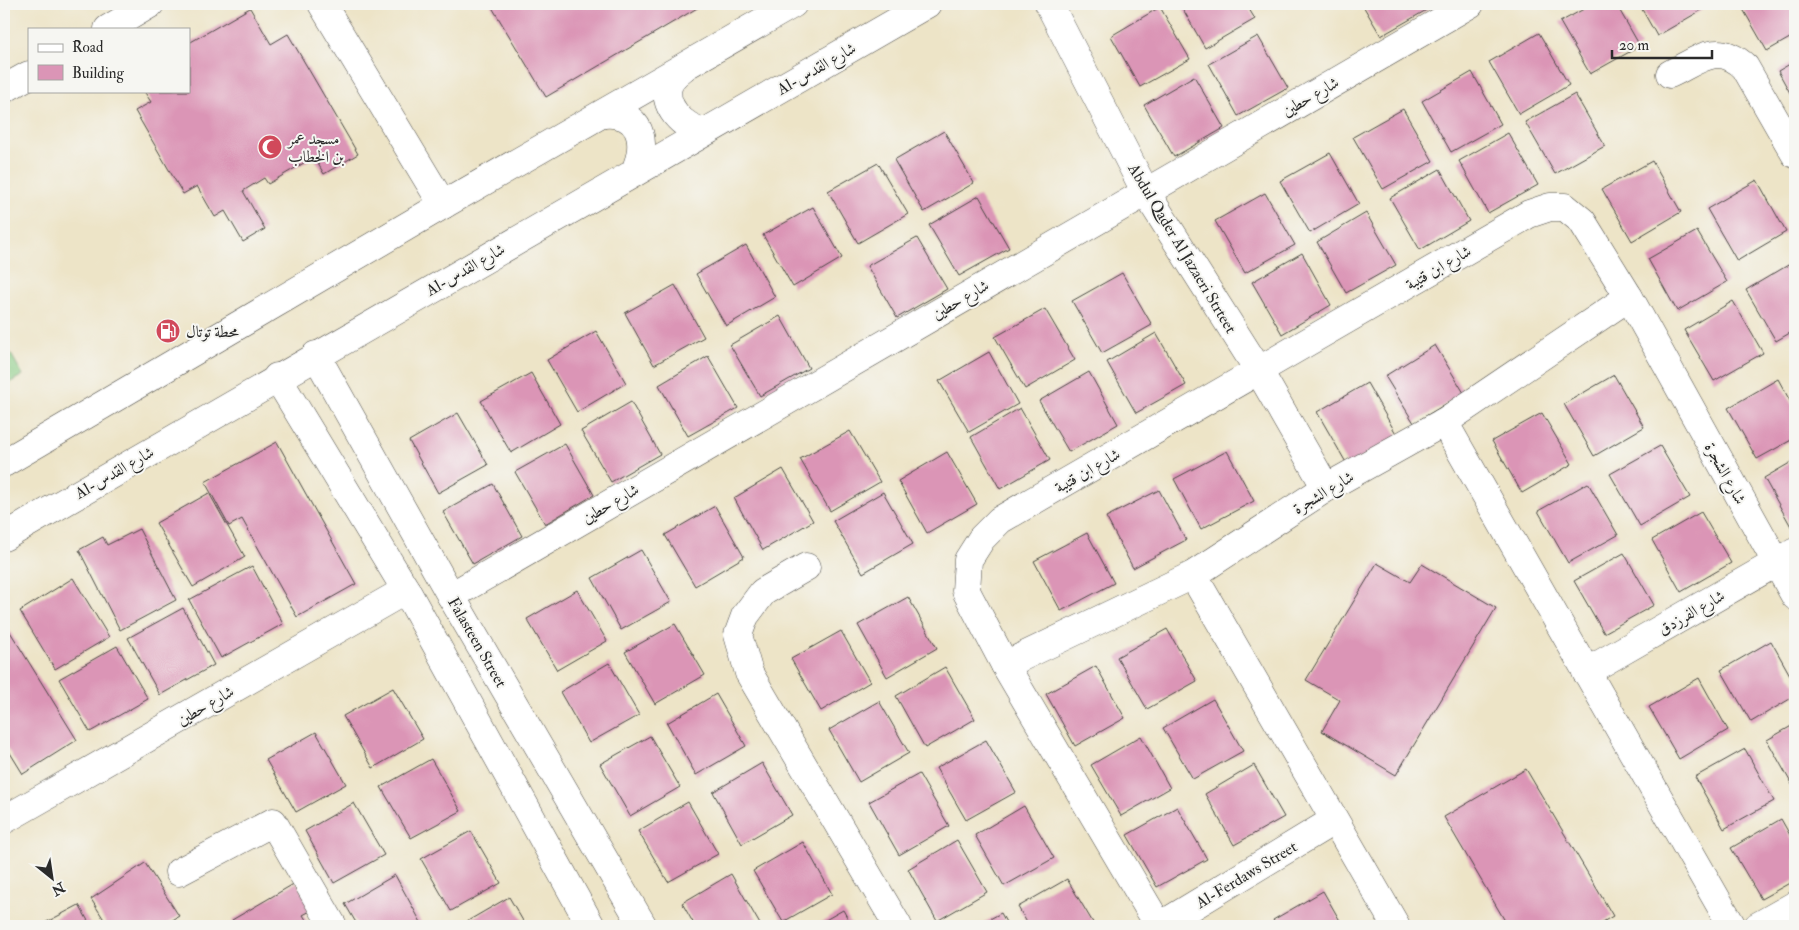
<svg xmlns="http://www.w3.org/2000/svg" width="1799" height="930" viewBox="0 0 1799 930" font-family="'IM FELL Double Pica',Amiri,serif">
  <rect width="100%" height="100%" fill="#f6f6f2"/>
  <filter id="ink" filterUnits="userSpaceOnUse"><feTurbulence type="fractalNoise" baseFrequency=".02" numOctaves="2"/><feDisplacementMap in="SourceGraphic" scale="10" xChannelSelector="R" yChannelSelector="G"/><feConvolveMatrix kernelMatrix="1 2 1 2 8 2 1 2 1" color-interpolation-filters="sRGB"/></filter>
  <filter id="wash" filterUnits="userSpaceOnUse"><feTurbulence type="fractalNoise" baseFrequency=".0096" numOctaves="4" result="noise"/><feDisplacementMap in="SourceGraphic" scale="20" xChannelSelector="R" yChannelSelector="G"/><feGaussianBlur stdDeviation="1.12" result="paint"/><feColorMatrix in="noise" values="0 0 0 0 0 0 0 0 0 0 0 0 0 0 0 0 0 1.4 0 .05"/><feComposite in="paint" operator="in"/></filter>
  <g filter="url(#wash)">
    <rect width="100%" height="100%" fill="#ede4c7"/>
    <!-- green -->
    <polygon fill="#89cb83" stroke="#5a7b57" points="4,342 23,375 4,386"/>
    <g id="blocks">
      <!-- building -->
      <g fill="#db95b6">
        <polygon points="490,4 704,4 546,97"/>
        <polygon points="1180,4 1246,4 1255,19 1205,48"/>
        <polygon points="1362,4 1428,4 1430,8 1381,36"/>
        <polygon points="1593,4 1616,4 1640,46 1590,74 1560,22"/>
        <polygon points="1639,4 1705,4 1707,7 1657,36"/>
        <polygon points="1740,4 1795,4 1795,35 1767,51"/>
        <polygon points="1160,7 1190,59 1140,87 1111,36"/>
        <polygon points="250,8 271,44 288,34 358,154 324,174 314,157 268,184 264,178 243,191 265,229 243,242 225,211 215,217 197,186 183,194 135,111 151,102 144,91 189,91 189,43"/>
        <polygon points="1539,33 1569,85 1519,114 1489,62"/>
        <polygon points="1258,36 1288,88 1238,116 1209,64"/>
        <polygon points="1795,61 1795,102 1778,71"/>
        <polygon points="1472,72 1501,124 1451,152 1422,101"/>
        <polygon points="1194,76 1224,128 1174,157 1144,105"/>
        <polygon points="1575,94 1605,146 1555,174 1525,122"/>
        <polygon points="1403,109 1433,161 1383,189 1353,137"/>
        <polygon points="944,131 974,183 924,212 894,160"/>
        <polygon points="1508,133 1538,185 1488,213 1459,161"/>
        <polygon points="1330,153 1359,204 1310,233 1280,181"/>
        <polygon points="1652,161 1681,212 1632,241 1602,189"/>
        <polygon points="878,163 908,214 858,243 828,191"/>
        <polygon points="1440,169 1469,221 1420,250 1390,198"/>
        <polygon points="1757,180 1786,232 1737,261 1707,209"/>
        <polygon points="1265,193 1295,245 1245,273 1215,221"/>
        <polygon points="979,196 1009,248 959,276 929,225"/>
        <polygon points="813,207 842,258 793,287 763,235"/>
        <polygon points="1366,213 1396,265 1346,293 1317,242"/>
        <polygon points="1697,231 1727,282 1677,311 1648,259"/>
        <polygon points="917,238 947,289 897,318 867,266"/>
        <polygon points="746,245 775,297 726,326 696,274"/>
        <polygon points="1302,253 1331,305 1282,334 1252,282"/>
        <polygon points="1795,261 1795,330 1776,341 1746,290"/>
        <polygon points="1122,273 1152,325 1102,353 1072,301"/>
        <polygon points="675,285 704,337 654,365 625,313"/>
        <polygon points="1733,301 1763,353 1714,381 1684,330"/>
        <polygon points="1045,309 1075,360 1025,389 995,337"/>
        <polygon points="780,316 809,368 760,396 730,345"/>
        <polygon points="596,331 626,383 577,412 547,360"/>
        <polygon points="1156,333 1186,385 1136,413 1107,362"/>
        <polygon points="1435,345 1464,393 1414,423 1385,376"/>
        <polygon points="989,352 1018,404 969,432 939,381"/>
        <polygon points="708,356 738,408 688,436 659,385"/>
        <polygon points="1089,372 1118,424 1069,452 1039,401"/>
        <polygon points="531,373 560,424 511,453 481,401"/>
        <polygon points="1614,375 1644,427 1594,456 1564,404"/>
        <polygon points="1778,379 1795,410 1795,438 1757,459 1728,408"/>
        <polygon points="1367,383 1398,437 1348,466 1317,412"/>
        <polygon points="631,402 660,454 611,482 581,431"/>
        <polygon points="1020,408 1050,460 1000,489 971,437"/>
        <polygon points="458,413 488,465 438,493 409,441"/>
        <polygon points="1542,413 1572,464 1522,493 1492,441"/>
        <polygon points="850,431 880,482 830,511 800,459"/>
        <polygon points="277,442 356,584 297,617 242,519 229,526 205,482"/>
        <polygon points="565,444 594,495 545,524 515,472"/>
        <polygon points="1660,446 1690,497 1640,526 1610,474"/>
        <polygon points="1227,451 1254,501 1201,529 1174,479"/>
        <polygon points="947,452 977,504 927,533 898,481"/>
        <polygon points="1795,460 1795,529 1793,530 1764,478"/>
        <polygon points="783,469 813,521 763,550 734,498"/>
        <polygon points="1588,483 1618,535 1568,563 1538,511"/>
        <polygon points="493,484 522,536 473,564 443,512"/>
        <polygon points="1159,490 1186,540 1133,568 1106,517"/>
        <polygon points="883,492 913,544 863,573 833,521"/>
        <polygon points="209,493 245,557 193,587 156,523"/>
        <polygon points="715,506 744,557 695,586 665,535"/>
        <polygon points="1701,512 1731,563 1681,592 1652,540"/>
        <polygon points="139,529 176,600 120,630 79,550 103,537 107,545"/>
        <polygon points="1087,533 1114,583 1061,611 1034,561"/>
        <polygon points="641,550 671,602 621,630 592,578"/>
        <polygon points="1624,553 1654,605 1604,633 1574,581"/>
        <polygon points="1377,563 1410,582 1422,564 1496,608 1396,775 1322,731 1340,700 1306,680"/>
        <polygon points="252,566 283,624 221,658 189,600"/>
        <polygon points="73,578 109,637 55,669 20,611"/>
        <polygon points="577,590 607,641 557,670 527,619"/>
        <polygon points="908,597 937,648 887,677 858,625"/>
        <polygon points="183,608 214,665 160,695 128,638"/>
        <polygon points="4,622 77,740 23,774 4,743"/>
        <polygon points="675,624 705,675 655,704 625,652"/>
        <polygon points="1167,629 1197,681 1147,709 1117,657"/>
        <polygon points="841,631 870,682 821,711 791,659"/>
        <polygon points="1771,641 1795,684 1795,696 1751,722 1721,670"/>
        <polygon points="117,646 148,699 90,732 59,679"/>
        <polygon points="609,663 639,715 589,743 560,692"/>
        <polygon points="1096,666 1125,718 1075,746 1046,694"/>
        <polygon points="945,667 975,719 925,748 896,696"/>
        <polygon points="1699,678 1728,730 1679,759 1649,707"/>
        <polygon points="393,688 423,739 373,768 343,716"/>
        <polygon points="716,694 746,746 696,775 667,723"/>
        <polygon points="1213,699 1243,751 1193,779 1163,728"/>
        <polygon points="879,701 909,753 859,782 829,730"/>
        <polygon points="1795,724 1795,790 1767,740"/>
        <polygon points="316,732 346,784 296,812 266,760"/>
        <polygon points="650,736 680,787 630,816 600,764"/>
        <polygon points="1141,736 1170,788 1121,816 1091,765"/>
        <polygon points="986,740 1016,792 966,820 936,768"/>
        <polygon points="1745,749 1774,801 1724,829 1695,777"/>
        <polygon points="431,759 461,811 411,838 381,787"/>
        <polygon points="762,763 792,815 742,844 713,792"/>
        <polygon points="1254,765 1284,817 1234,845 1205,794"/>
        <polygon points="1526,769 1613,916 1596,926 1508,926 1444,817"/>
        <polygon points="919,774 949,826 899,855 869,802"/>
        <polygon points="688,802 718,854 668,882 638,831"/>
        <polygon points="354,803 384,855 334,883 305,831"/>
        <polygon points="1024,806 1054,858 1004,886 975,835"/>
        <polygon points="1177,807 1207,859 1157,887 1127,835"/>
        <polygon points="1781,819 1795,844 1795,880 1761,899 1731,848"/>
        <polygon points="471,831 501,883 451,911 421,859"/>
        <polygon points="957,840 987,892 937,921 908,869"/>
        <polygon points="803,842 832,894 783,922 753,871"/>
        <polygon points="145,863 179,916 163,926 108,926 91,899"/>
        <polygon points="731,874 761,926 695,926 682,903"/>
        <polygon points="395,875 423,926 358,926 345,904"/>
        <polygon points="1067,879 1095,926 1029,926 1018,907"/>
        <polygon points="297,882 312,910 303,915 310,926 235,926 232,920"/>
        <polygon points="1323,891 1343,926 1277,926 1273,920"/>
        <polygon points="509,897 526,926 459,926"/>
        <polygon points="79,905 91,926 39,926"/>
        <polygon points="843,910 852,926 815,926"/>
        <polygon points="1001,913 1008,926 977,926"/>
      </g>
    </g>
  </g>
  <g filter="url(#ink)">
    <use href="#blocks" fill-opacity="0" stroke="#484742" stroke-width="1"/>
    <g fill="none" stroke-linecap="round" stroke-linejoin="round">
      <defs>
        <g id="minor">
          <polyline points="322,4 443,205"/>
          <polyline points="1049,4 1145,191 1259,371 1326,488"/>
          <path d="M1670,74C1699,60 1717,41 1745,67L1795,154"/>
          <polyline points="316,355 451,596 643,926"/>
          <polyline points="277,377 406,590 591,926"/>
          <polyline points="1444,422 1732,926"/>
          <polyline points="806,567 763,592 745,616 738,635 749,673 898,926"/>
          <polyline points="1193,575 1396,926"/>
          <polyline points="451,596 1470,4"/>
          <polyline points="1005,665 1193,575 1326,488 1444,422 1629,297"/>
          <polyline points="1586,672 1795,552"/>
          <polyline points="4,820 406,590"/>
          <polyline points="179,872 273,822 333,926"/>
          <polyline points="1159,926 1005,665 966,591 968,560 982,538 1000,520 1529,214 1550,207 1565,207 1582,221 1629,297 1795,596"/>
          <polyline points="1160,926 1333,821"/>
          <polyline points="1758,926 1795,905"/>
        </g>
        <g id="major">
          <polyline points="108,29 150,4"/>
          <path d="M684,67C679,71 673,76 670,81C659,104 684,130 705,131"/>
          <polyline points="4,89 29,75"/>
          <path d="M604,114C641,111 648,142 635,171"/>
          <polyline points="4,463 443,205 793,4"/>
          <polyline points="4,537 927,4"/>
        </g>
      </defs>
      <!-- minor casing -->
      <use href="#minor" stroke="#484742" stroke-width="29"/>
      <!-- major casing -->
      <use href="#major" stroke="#484742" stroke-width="29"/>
      <!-- minor -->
      <use href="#minor" stroke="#fff" stroke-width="28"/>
      <!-- major -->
      <use href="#major" stroke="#fff" stroke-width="28"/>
    </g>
  </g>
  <!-- icons -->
  <defs>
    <symbol id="mosque-disc" viewBox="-11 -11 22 22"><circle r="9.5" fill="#d1495b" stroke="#f6f6f2"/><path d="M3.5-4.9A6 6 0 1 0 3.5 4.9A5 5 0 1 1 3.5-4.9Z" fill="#fff"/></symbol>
    <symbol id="fuel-disc" viewBox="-11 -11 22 22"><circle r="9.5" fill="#d1495b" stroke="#f6f6f2"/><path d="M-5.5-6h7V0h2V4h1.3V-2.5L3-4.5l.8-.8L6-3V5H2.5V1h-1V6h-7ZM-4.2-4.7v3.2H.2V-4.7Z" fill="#fff"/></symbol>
  </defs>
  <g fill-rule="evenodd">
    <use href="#mosque-disc" x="256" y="133" width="28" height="28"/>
    <use href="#fuel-disc" x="154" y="317" width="28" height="28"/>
  </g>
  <g text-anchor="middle" stroke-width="4" stroke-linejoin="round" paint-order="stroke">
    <!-- street labels -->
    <g font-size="16" fill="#2b2b2b" stroke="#f6f6f2">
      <text transform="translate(816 68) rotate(-30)" y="6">Al-شارع القدس</text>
      <text transform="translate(1310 96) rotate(-30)" y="6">شارع حطين</text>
      <text transform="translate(1183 248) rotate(59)" y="6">Abdul Qader Al Jazaeri Strteet</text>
      <text transform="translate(1438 267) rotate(-30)" y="6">شارع ابن قتيبة</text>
      <text transform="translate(465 269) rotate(-30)" y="6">Al-شارع القدس</text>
      <text transform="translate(960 299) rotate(-30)" y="6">شارع حطين</text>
      <text transform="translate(1087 470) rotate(-30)" y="6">شارع ابن قتيبة</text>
      <text transform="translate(114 472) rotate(-30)" y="6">Al-شارع القدس</text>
      <text transform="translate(1726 473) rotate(61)" y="6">شارع الشجرة</text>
      <text transform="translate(1323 492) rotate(-31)" y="6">شارع الشجرة</text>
      <text transform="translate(610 503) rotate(-30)" y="6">شارع حطين</text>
      <text transform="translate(1691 612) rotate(-30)" y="6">شارع الفرزدق</text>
      <text transform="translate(478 642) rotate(60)" y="6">Falasteen Street</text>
      <text transform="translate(205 705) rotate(-30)" y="6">شارع حطين</text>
      <text transform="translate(1246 874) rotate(-31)" y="6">Al-Ferdaws Street</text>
    </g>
    <!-- poi labels -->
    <g font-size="16" fill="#2b2b2b" stroke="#f6f6f2" text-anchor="start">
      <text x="288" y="144">مسجد عمر<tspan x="288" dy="18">بن الخطاب</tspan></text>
      <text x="186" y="337">محطة توتال</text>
    </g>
  </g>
  <!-- margin -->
  <rect width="1799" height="930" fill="none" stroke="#f6f6f2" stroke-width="20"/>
  <!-- legend -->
  <rect x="28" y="28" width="162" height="65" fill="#f6f6f2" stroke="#a5a5a2"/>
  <rect x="38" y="44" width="25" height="8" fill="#ffffff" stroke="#a5a5a2"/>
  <text x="72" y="52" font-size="15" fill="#2b2b2b">Road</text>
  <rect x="38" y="65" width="25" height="15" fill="#db95b6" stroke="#a5a5a2"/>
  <text x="72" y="78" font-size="15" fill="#2b2b2b">Building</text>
  <!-- north arrow -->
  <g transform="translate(52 878) rotate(150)" stroke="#f6f6f2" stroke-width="4" paint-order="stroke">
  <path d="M0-4L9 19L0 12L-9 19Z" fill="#2b2b2b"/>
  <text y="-8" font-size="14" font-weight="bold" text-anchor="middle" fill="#2b2b2b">N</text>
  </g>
  <!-- scale -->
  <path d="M1612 50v8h100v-8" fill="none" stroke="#2b2b2b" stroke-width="2.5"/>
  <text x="1619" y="50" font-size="15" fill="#2b2b2b" stroke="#f6f6f2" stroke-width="4" paint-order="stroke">20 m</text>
</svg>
